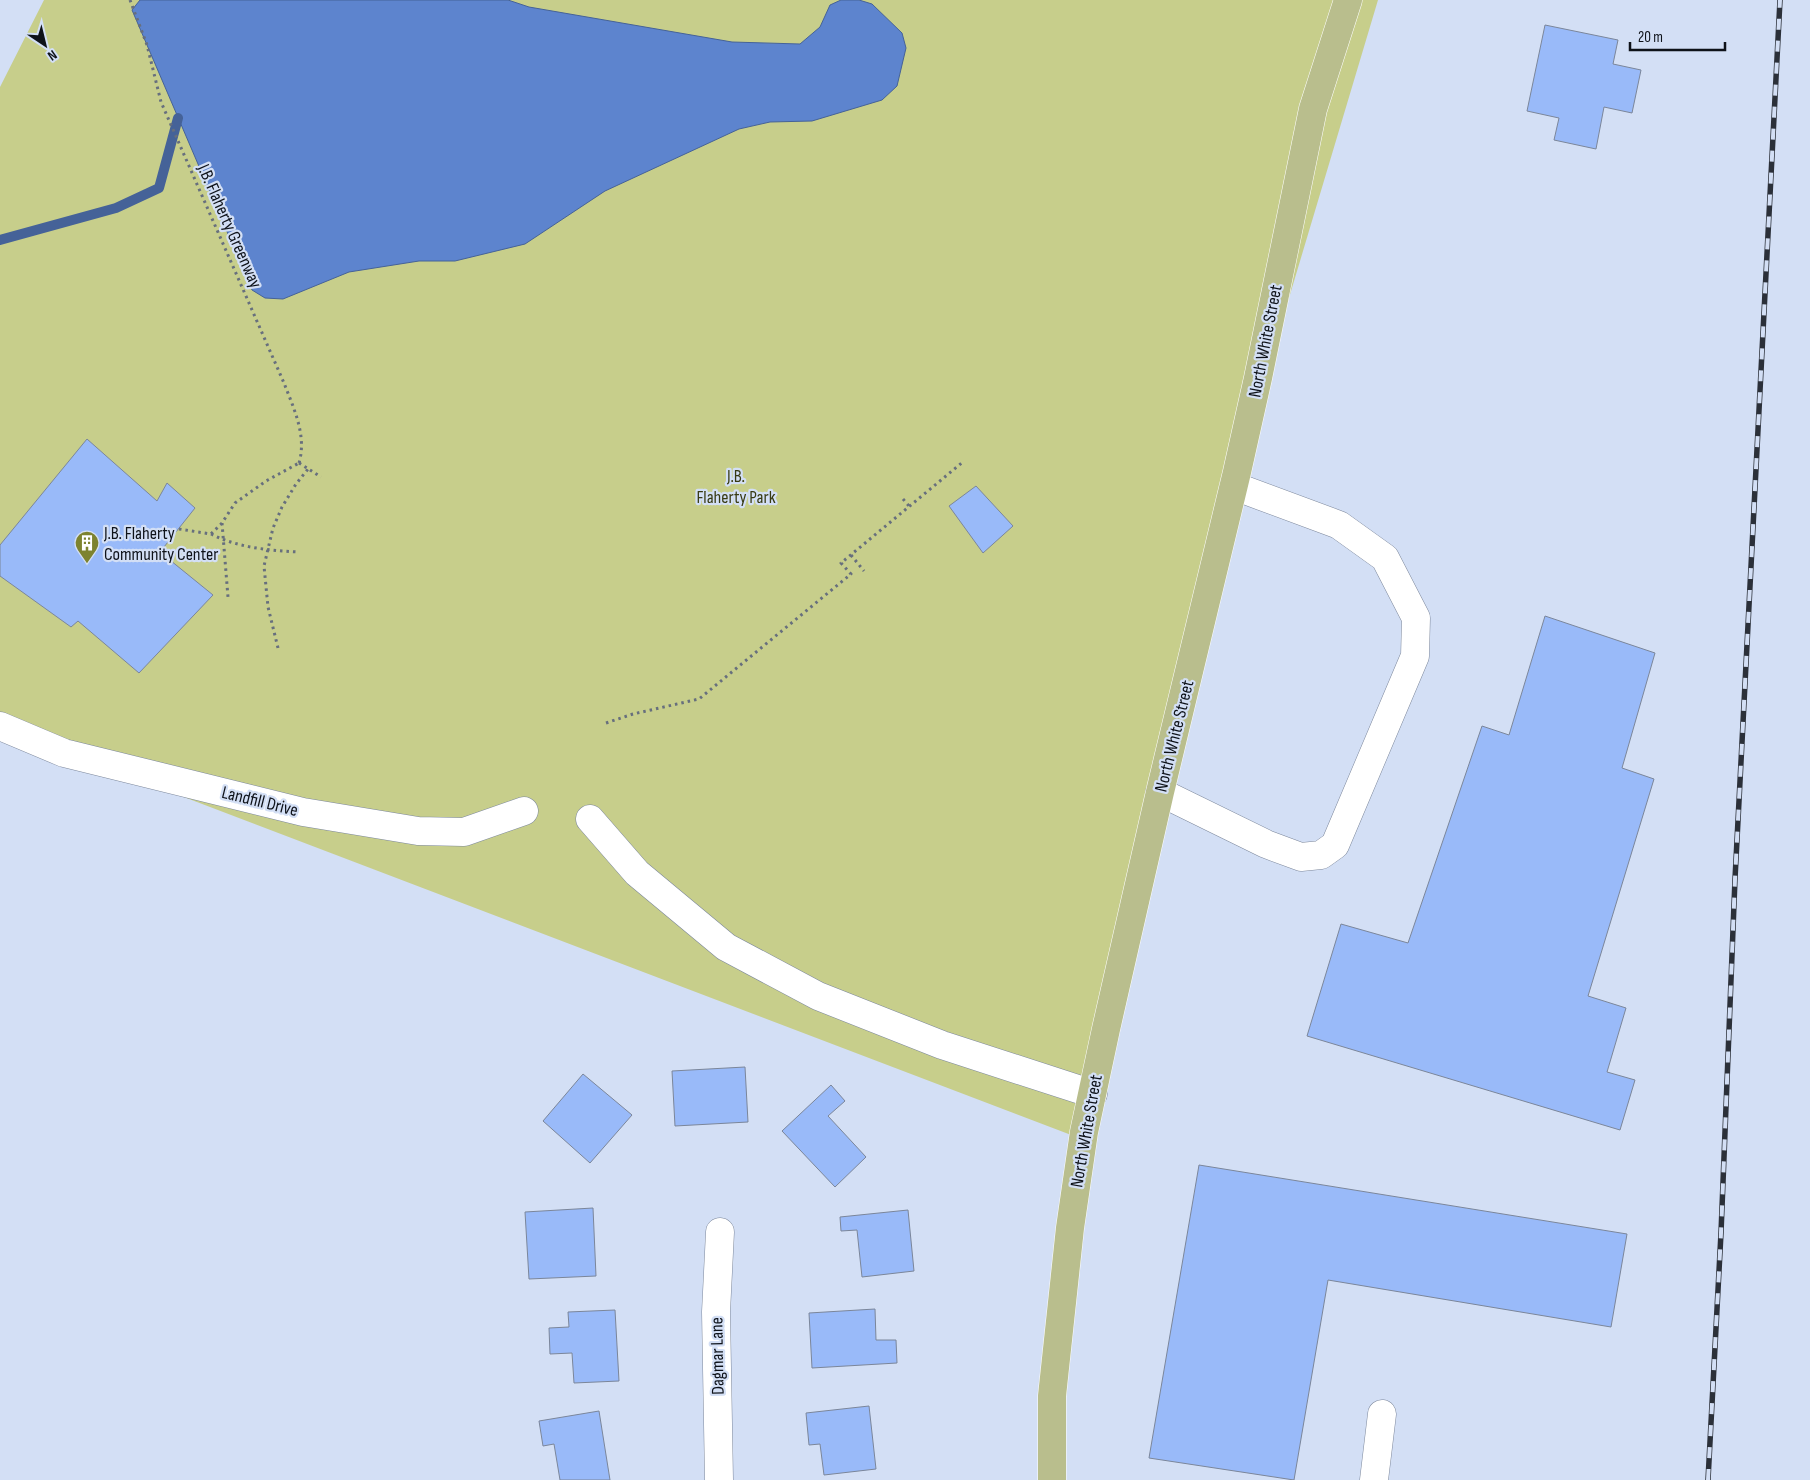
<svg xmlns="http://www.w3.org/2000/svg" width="1810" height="1480" viewBox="0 0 1810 1480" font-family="'Sofia Sans Condensed',sans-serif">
  <rect width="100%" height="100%" fill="#d3dff5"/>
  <!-- green -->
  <polygon fill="#c7ce8b" points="44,0 1378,0 1237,472 1087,1141 0,727 0,87"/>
  <!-- water -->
  <polygon fill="#5d84ce" stroke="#456298" points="140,0 508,0 529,7 732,42 800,44 820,27 830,5 841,0 859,0 872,4 902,33 906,48 897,86 882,100 812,121 770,122 739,129 605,191 525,244 455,261 419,261 349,272 283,299 265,298 252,290 132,10"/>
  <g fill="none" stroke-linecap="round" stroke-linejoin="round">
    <!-- stream -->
    <polyline stroke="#456298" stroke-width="10" points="0,240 116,208 159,188 178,118"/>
  </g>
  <!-- building -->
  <g fill="#99baf9" stroke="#7b869a">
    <polygon points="1545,25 1618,40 1613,64 1641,70 1632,113 1604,107 1596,149 1554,140 1559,118 1527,111"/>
    <polygon points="87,439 157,501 167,483 195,508 160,552 213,595 139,673 78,621 71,627 0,576 0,545"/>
    <polygon points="976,486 1013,526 983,553 949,506"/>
    <polygon points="1545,616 1655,653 1622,768 1654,779 1588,996 1626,1008 1607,1072 1635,1080 1620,1130 1307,1036 1341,924 1408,943 1482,726 1509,735"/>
    <polygon points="745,1067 748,1122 675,1126 672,1071"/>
    <polygon points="583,1074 632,1115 590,1163 543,1121"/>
    <polygon points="831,1085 845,1101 828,1116 866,1157 835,1187 782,1131"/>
    <polygon points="1199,1165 1627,1234 1611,1327 1328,1280 1294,1480 1149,1458"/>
    <polygon points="593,1208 596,1276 529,1279 525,1212"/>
    <polygon points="908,1210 914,1271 862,1277 857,1230 841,1231 840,1217"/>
    <polygon points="875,1309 876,1340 896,1340 897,1363 812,1368 809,1313"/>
    <polygon points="615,1310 619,1381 574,1383 572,1353 550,1354 549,1328 569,1327 568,1312"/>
    <polygon points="869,1406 876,1469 824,1475 820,1444 809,1445 806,1413"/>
    <polygon points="599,1411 610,1480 560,1480 554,1444 543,1446 539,1421"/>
  </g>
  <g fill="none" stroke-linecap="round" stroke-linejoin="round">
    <defs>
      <g id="minor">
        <polyline points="0,726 64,753 303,812 418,831 464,832 524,811"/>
        <polyline points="1160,792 1266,844 1301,857 1321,855 1335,845 1415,656 1416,618 1385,558 1339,525 1234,486"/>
        <polyline points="590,819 637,873 726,947 818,996 942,1045 1093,1094"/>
        <polyline points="719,1480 716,1312 720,1232"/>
        <polyline points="1374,1480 1382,1414"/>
      </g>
      <polyline id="major" points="1052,1480 1052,1396 1070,1228 1084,1132 1106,1029 1160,792 1237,472 1258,378 1313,109 1348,0"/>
    </defs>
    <!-- minor casing -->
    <use href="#minor" stroke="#7d889c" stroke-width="29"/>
    <!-- major casing -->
    <use href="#major" stroke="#fff" stroke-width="29"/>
    <!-- path -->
    <g stroke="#676f7d" stroke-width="3" stroke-dasharray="2.5 4" stroke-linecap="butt">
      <path d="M130,0L147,45L161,102L284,383C294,409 307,436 299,463"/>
      <polyline points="299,463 321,477"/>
      <polyline points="903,499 909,506"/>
      <polyline points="222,523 228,597"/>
      <polyline points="179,529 211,534 222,523 235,503 266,481 299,463"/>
      <path d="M211,534C239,548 267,550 298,552"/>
      <polyline points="851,555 864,571"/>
      <polyline points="278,648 268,607 264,566 273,528 282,507 296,484 308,469"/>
      <polyline points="606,723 633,714 699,699 851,574 841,563 964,461"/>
    </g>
    <!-- minor -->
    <use href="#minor" stroke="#fff" stroke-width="28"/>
    <!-- major -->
    <use href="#major" stroke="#b9be8d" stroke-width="28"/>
    <defs>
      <polyline id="rail" points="1708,1480 1721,1233 1735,879 1780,0"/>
    </defs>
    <!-- rail casing -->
    <use href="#rail" stroke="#2b3039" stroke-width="5.5"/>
    <!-- rail -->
    <use href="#rail" stroke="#d3dff5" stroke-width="4" stroke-dasharray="11" stroke-linecap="butt"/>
  </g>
  <!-- icons -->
  <defs>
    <symbol id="building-pin" viewBox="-11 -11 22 30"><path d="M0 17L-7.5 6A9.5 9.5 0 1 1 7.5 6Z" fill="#7d832f" stroke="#d3dff5"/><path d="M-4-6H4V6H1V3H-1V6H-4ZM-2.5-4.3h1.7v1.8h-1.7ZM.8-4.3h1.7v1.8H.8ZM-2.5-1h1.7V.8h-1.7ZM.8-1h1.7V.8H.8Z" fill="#fff"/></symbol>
  </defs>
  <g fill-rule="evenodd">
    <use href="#building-pin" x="73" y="529" width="28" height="38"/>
  </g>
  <g text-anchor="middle" stroke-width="4.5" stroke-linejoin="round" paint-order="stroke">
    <!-- street labels -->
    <g font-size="18" fill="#0e1219" stroke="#d3dff5">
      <text transform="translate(230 226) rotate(66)" y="6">J.B. Flaherty Greenway</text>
      <text transform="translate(1265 341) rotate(-79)" y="6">North White Street</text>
      <text transform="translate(1174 736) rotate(-76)" y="6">North White Street</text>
      <text transform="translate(260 801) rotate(14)" y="6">Landfill Drive</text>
      <text transform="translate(1086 1131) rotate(-80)" y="6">North White Street</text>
      <text transform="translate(717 1356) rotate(-91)" y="6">Dagmar Lane</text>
    </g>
    <!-- park labels -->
    <g font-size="18" fill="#373a12" stroke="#d3dff5">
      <text x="736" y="482">J.B.<tspan x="736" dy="21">Flaherty Park</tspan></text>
    </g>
    <!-- poi labels -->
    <g font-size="18" fill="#0e1219" stroke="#d3dff5" text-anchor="start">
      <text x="104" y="539">J.B. Flaherty<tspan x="104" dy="21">Community Center</tspan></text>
    </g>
  </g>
  <!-- north arrow -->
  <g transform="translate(45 45) rotate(145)" stroke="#d3dff5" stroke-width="4" paint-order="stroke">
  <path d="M0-4L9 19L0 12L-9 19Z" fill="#0e1219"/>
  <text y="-8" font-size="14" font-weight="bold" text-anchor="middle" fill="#0e1219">N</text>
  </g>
  <!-- scale -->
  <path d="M1630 42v8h95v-8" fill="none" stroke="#0e1219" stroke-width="2.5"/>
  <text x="1638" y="42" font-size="15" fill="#0e1219" stroke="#d3dff5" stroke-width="4" paint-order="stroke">20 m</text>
</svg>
